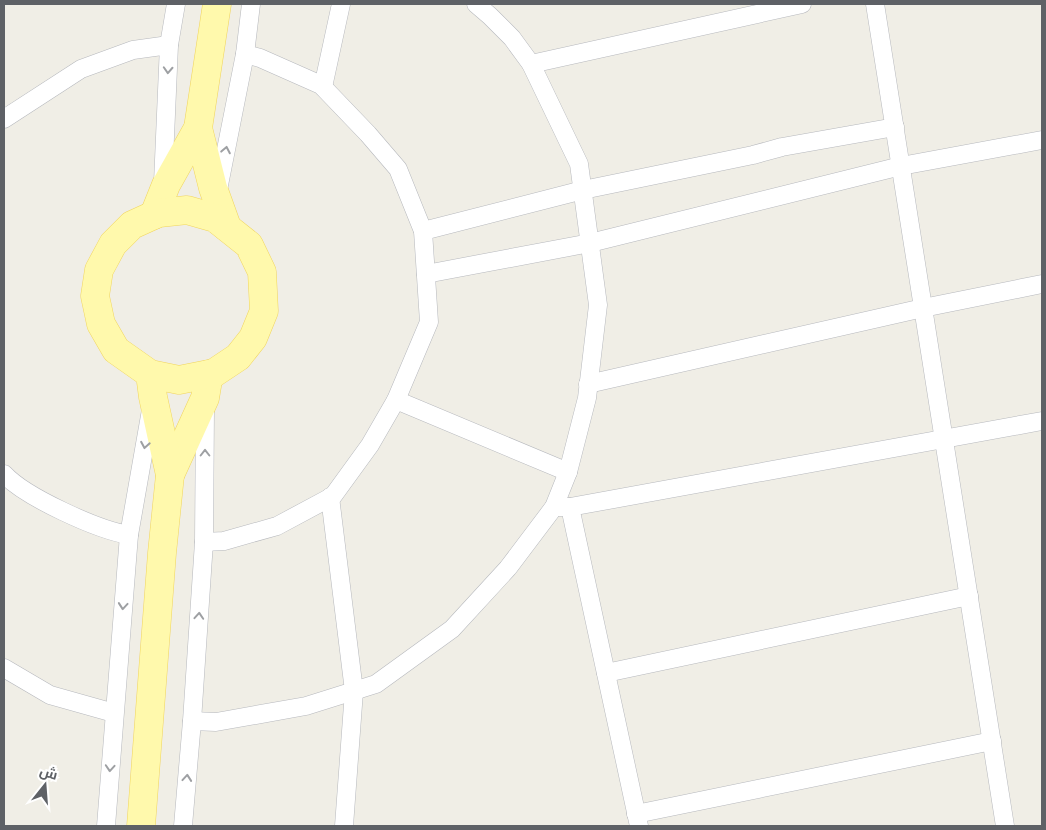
<svg xmlns="http://www.w3.org/2000/svg" width="1046" height="830" viewBox="0 0 1046 830" font-family="Overpass,Cairo,sans-serif">
  <rect width="100%" height="100%" fill="#f0eee6"/>
  <g fill="none" stroke-linecap="round" stroke-linejoin="round">
    <defs>
      <g id="street">
        <polyline points="875,4 1005,826"/>
        <polyline points="531,64 802,4"/>
        <polyline points="323,87 341,4"/>
        <polyline points="4,119 81,69 133,50 169,45"/>
        <polyline points="163,183 169,45 176,4"/>
        <polyline points="218,190 245,54 251,4"/>
        <polyline points="423,231 583,190 753,155 782,147 895,127"/>
        <polyline points="426,274 590,243 901,166 1042,140"/>
        <polyline points="588,384 923,308 1042,284"/>
        <polyline points="396,400 568,472"/>
        <path d="M4,474C25,497 98,530 129,535"/>
        <polyline points="330,497 354,691 344,826"/>
        <polyline points="554,507 570,507 1042,421"/>
        <polyline points="570,507 639,826"/>
        <polyline points="204,542 224,541 277,526 333,496 370,445 396,400 429,322 423,231 398,169 368,134 321,85 260,58 245,54"/>
        <polyline points="4,668 50,695 114,713"/>
        <polyline points="606,673 969,596"/>
        <polyline points="192,721 216,722 306,706 376,684 452,629 508,568 554,507 568,472 587,398 598,305 579,164 531,64 512,38 490,16 476,4"/>
        <polyline points="636,814 992,741"/>
        <polyline points="106,826 129,535 151,410"/>
        <polyline points="183,826 192,721 204,542 205,408"/>
      </g>
      <g id="primary">
        <polyline points="198,128 213,188 227,227"/>
        <polyline points="154,215 166,185 198,128 217,4"/>
        <polyline points="170,475 205,398 209,374"/>
        <polyline points="141,826 162,553 170,475 153,397 150,374 116,350 101,324 95,296 99,270 113,244 132,225 154,215 159,213 187,210 215,218 249,245 262,272 264,311 253,338 238,357 214,373 179,380 150,374"/>
      </g>
    </defs>
    <!-- street casing -->
    <use href="#street" stroke="#b6b8bd" stroke-width="19"/>
    <!-- primary casing -->
    <use href="#primary" stroke="#f1d55e" stroke-width="29"/>
    <!-- street -->
    <use href="#street" stroke="#fff" stroke-width="18"/>
    <!-- primary -->
    <use href="#primary" stroke="#fff9ac" stroke-width="28"/>
  </g>
  <!-- one-way arrows -->
  <defs><path id="oneway-chevron" d="M-2-3.5L2.5 0L-2 3.5" fill="none" stroke-width="1.6" stroke-linecap="round" stroke-linejoin="round" transform="scale(1.25)"/></defs>
  <g stroke="#9ea0a3">
    <use href="#oneway-chevron" transform="translate(168 70) rotate(93)"/>
    <use href="#oneway-chevron" transform="translate(226 150) rotate(-79)"/>
    <use href="#oneway-chevron" transform="translate(145 445) rotate(100)"/>
    <use href="#oneway-chevron" transform="translate(205 453) rotate(-90)"/>
    <use href="#oneway-chevron" transform="translate(123 606) rotate(95)"/>
    <use href="#oneway-chevron" transform="translate(199 616) rotate(-86)"/>
    <use href="#oneway-chevron" transform="translate(110 768) rotate(94)"/>
    <use href="#oneway-chevron" transform="translate(187 778) rotate(-85)"/>
  </g>
  <!-- border -->
  <rect width="1046" height="830" fill="none" stroke="#5e6166" stroke-width="10"/>
  <!-- north arrow -->
  <g transform="translate(45 785) rotate(17)" stroke="#ffffff" stroke-width="4" paint-order="stroke">
  <path d="M0-4L9 19L0 12L-9 19Z" fill="#5e6166"/>
  <text y="-8" font-size="14" font-weight="bold" text-anchor="middle" fill="#5e6166">ش</text>
  </g>
</svg>
